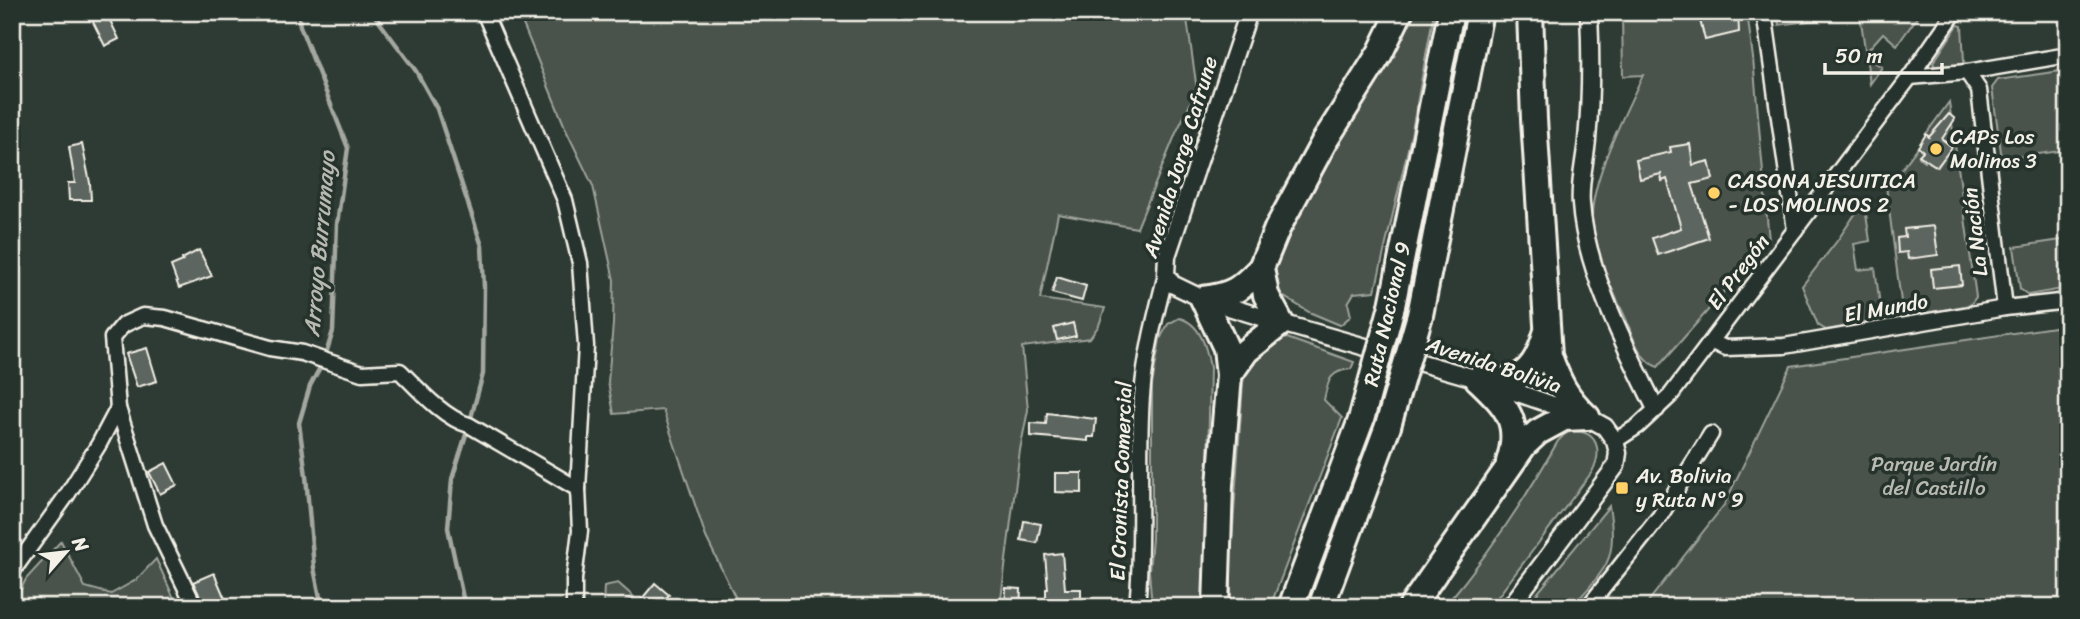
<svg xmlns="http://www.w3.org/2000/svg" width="2080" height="619" viewBox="0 0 2080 619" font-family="Sriracha,sans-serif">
  <rect width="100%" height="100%" fill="#2e3b34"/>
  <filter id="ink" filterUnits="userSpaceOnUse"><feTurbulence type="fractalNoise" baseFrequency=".0143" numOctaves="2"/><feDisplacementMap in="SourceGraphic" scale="14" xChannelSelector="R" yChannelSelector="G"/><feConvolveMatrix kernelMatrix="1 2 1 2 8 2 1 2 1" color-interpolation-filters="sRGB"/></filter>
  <g filter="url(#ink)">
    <!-- green -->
    <g fill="#48524c" stroke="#9ea29a" stroke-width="2">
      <polygon points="518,12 1186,12 1197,90 1176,133 1137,228 1058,214 1040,299 1105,308 1099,325 1090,338 1022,347 1028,410 1020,450 1000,607 740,607 706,537 663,410 614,414 608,382 613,324 614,280 593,186 567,132"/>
      <polygon points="1416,12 1434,12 1411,136 1375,291 1354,293 1348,303 1351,316 1340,325 1309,312 1281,295 1274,271 1305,195 1368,97"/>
      <path d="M1622,12H1747L1753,58L1769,241L1658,367C1639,361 1633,336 1626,319C1612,288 1592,252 1592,217C1592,177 1626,111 1643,75L1623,76Z"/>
      <polygon points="1777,12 1921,12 1897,45 1883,33 1866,52 1870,56 1868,59 1882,67 1870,84 1860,14 1779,25"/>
      <polygon points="1958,25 1962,26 1964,61 1962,64 1935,67 1933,63"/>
      <polygon points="2068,70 2068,150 2002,159 1992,88 1998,80"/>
      <polygon points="1949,102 1976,297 1970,305 1903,317 1886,186 1892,182 1918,147 1923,151 1919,157 1925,162 1929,156 1929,162 1938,167 1951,147 1942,139 1943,137 1929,137 1926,134"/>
      <polygon points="1864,201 1870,241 1854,244 1858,270 1875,268 1882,320 1826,330 1818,325 1802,286 1837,241"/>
      <polygon points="2068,239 2068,288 2028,295 2020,289 2014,247"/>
      <path d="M1179,318C1201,323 1207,349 1210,368L1205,607H1152L1149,571L1152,539V385L1160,339L1168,324Z"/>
      <polygon points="2068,325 2068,607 1644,607 1724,505 1791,366"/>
      <path d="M1287,338L1354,362L1351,369C1329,371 1328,381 1324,400L1342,418L1270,607H1231V556L1243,383L1246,366L1274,342Z"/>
      <path d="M1571,431C1598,430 1603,451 1592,472L1490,607H1444C1488,555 1525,500 1558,441L1564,435Z"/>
      <path d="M1609,506C1612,523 1615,546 1607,562C1602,575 1581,596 1572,607H1526Z"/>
      <polygon points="61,541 85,587 111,594 136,580 156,559 178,607 12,607 26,579"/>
      <polygon points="618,583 634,597 621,607 603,607 604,586"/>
    </g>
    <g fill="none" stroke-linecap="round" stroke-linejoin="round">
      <!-- stream -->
      <g stroke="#a4a8a0" stroke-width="4.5">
        <polyline points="298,12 300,26 348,148 337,224 333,331 324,360 310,386 299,423 306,476 314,568 322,607"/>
        <polyline points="372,12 416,71 437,109 482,246 484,287 483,374 469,425 452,479 448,528 465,607"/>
      </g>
    </g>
    <!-- building -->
    <g fill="#5c655e" stroke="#f4f1e8" stroke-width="2">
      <polygon points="88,12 106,12 119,39 105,46"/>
      <polygon points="1698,12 1738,12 1739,32 1705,40"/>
      <polygon points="1949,114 1955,119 1942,139 1952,147 1937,167 1919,155 1923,151 1918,147 1926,134 1929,137"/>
      <polygon points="82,144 90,183 91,200 69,200 68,183 75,183 69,147"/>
      <polygon points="1690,144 1693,165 1709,161 1713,179 1692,184 1709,238 1658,255 1652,238 1681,228 1667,179 1662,181 1661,174 1640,179 1636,160 1671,152 1670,147"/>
      <polygon points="1934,226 1938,255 1908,259 1907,252 1898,253 1897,238 1905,237 1904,229"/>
      <polygon points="199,250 212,276 179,288 171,266 183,261 182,259"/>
      <polygon points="1960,266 1962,285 1933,288 1931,269"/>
      <polygon points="1057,277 1086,286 1082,301 1052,293"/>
      <polygon points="1073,323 1076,336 1057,340 1054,328"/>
      <polygon points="147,348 157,381 137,387 126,354"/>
      <polygon points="1047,413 1096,419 1094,437 1088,437 1088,441 1031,436 1031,423 1046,424"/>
      <polygon points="166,463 177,485 160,494 149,472"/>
      <polygon points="1055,473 1082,473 1082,493 1055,492"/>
      <polygon points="1024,521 1041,524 1037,543 1021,540"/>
      <polygon points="1062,553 1065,589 1081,589 1081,607 1046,607 1046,589 1048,589 1045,555"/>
      <polygon points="214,573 226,601 213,607 205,607 193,582"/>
      <polygon points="655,583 669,595 666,598 676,607 635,607"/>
      <polygon points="1006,588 1021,589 1020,607 1005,607"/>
    </g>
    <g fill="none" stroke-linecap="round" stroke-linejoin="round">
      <defs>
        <g id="minor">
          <polyline points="484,12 565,200 580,263 586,346 578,489 580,531 574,579 574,607"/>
          <polyline points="1764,12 1795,230"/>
          <polyline points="1967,72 1979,90 2005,308"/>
          <polyline points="1910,77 1967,72 2068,55"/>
          <polyline points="1712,342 1725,348 1784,346 2005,308 2068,301"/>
          <polyline points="1615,441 1638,426 1670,396 1910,77 1955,12"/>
          <polyline points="12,572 67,495 99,444 118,408"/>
          <path d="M195,607L155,525L118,408L112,338L123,325L143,316L165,318L270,348L302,353L362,373L400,371C418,389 445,419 469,425L578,489"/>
          <path d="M1137,607C1144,536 1137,466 1142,396C1145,355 1156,314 1166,274"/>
          <polyline points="1588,607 1660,516 1711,434"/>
        </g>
        <g id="tertiary">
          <polyline points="1249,12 1167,256 1166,274 1172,284 1203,299 1281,323 1478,379 1587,417 1605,427 1615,441 1618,453 1616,466 1510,607"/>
          <path d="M1589,12C1591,55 1591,97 1587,140C1585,161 1579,184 1581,204C1585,269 1627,350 1656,409"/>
        </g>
        <g id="motorway">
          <path d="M1530,12L1534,119L1549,356C1559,383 1566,397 1587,417"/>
          <polyline points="1392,306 1451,12"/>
          <polyline points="1420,315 1480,12"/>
          <path d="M1229,375L1226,348L1203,299C1234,295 1240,289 1261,268"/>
          <path d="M1478,379C1506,406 1522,421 1509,462"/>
          <path d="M1478,379C1487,379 1498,382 1507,380C1531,377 1540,354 1546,334"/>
          <polyline points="1216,607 1220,485 1229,375 1246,351 1281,323 1266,295 1261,268 1277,229 1324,142 1380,53 1400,12"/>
          <polyline points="1291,607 1361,420"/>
          <polyline points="1321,607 1388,426"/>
          <polyline points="1411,607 1524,445 1538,432 1564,418 1587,417"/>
        </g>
      </defs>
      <!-- minor casing -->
      <use href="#minor" stroke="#f4f1e8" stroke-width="19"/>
      <!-- tertiary casing -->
      <use href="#tertiary" stroke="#f4f1e8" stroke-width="21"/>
      <!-- motorway casing -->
      <use href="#motorway" stroke="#f4f1e8" stroke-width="30"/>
      <!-- minor -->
      <use href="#minor" stroke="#26332d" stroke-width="14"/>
      <!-- tertiary -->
      <use href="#tertiary" stroke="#26332d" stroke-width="16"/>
      <!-- motorway -->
      <use href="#motorway" stroke="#26332d" stroke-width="24"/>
      <defs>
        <g id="motorway-bridge">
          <polyline points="1361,420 1392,306"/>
          <polyline points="1388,426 1420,315"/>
        </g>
      </defs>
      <!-- motorway-bridge casing -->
      <use href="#motorway-bridge" stroke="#f4f1e8" stroke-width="30" stroke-linecap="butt"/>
      <!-- motorway-bridge -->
      <use href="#motorway-bridge" stroke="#26332d" stroke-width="24"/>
    </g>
  </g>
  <!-- markers -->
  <g fill="#ffd166" stroke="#26332d" stroke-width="2.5">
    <circle cx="1936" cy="149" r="7"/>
    <circle cx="1714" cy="193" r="7"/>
    <rect x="1615" y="481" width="14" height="14" rx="3.5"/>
  </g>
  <g text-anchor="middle" stroke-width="7" stroke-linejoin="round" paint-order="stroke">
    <!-- poi labels -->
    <g font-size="21" fill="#f4f1e8" stroke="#26332d" text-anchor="start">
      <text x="1950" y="144">CAPs Los<tspan x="1950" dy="24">Molinos 3</tspan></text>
      <text x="1728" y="188">CASONA JESUITICA<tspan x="1728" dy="24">- LOS MOLINOS 2</tspan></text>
      <text x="1636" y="483">Av. Bolivia<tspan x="1636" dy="24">y Ruta N° 9</tspan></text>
    </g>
    <!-- street labels -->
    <g font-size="21" fill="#f4f1e8" stroke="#26332d">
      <text transform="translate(1180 157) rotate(-73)" y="7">Avenida Jorge Cafrune</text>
      <text transform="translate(1975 232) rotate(-97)" y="7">La Nación</text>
      <text transform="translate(1738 272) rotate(-53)" y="7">El Pregón</text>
      <text transform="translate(1886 308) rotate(-10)" y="7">El Mundo</text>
      <text transform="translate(1387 314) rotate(-77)" y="7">Ruta Nacional 9</text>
      <text transform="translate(1494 365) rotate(18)" y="7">Avenida Bolivia</text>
      <text transform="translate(1121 481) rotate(-88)" y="7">El Cronista Comercial</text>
    </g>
    <!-- park labels -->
    <g font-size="21" fill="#b8b9b1" stroke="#26332d">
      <text x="1934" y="471">Parque Jardín<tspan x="1934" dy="24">del Castillo</tspan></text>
    </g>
    <!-- water labels -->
    <g font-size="23" font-style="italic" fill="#b8bab2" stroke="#26332d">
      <text transform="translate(319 244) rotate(-85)" y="8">Arroyo Burrumayo</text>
    </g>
  </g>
  <!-- margin -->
  <rect width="2080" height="619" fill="none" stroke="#26332d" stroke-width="42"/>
  <rect x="21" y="21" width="2038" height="577" fill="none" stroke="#f4f1e8" stroke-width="2.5" filter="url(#ink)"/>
  <!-- north arrow -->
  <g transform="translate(66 552) rotate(62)" stroke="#26332d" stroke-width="5" paint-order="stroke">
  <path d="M0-5L12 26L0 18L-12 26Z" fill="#f4f1e8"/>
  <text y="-10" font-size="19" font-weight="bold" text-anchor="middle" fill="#f4f1e8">N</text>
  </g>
  <!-- scale -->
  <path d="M1825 63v10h117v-10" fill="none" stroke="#f4f1e8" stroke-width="3.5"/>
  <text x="1835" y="63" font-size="21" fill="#f4f1e8" stroke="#26332d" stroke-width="5" paint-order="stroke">50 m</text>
</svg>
